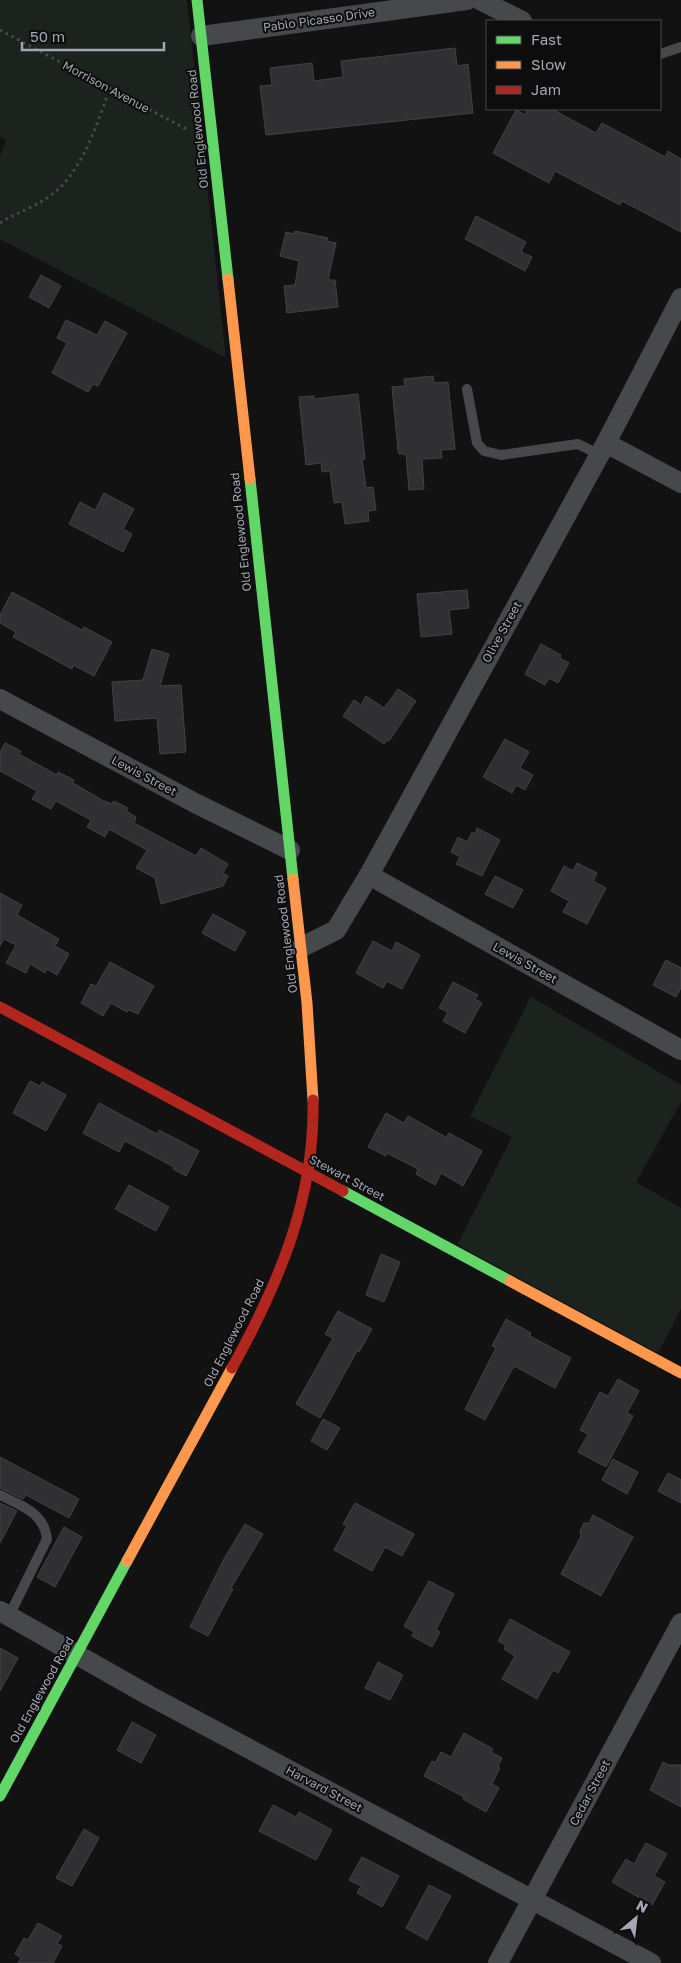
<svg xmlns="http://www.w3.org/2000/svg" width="681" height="1963" viewBox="0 0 681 1963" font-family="'Golos Text',sans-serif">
  <rect width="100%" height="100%" fill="#121213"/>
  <!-- green -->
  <g fill="#1c231e">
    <polygon points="0,0 187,0 226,358 0,239 0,156 6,140 0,136"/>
    <polygon points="531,997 681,1085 681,1102 636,1182 681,1208 681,1309 658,1353 457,1245 512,1137 470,1116"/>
  </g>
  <!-- building -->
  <g fill="#303032" stroke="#424246">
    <polygon points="455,48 457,66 468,64 473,113 266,135 260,86 272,85 270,68 312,63 314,81 343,77 341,61"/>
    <polygon points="528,109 552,109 596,133 602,123 665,157 668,151 681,159 681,232 622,201 620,205 555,171 549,183 493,153 516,110 525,115"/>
    <polygon points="476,216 526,242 521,252 532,257 525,271 465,239"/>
    <polygon points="295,231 328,238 327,241 336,243 328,280 335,280 338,307 287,313 284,286 295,285 299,261 280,256 286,232 295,234"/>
    <polygon points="41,275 61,286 49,308 29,297"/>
    <polygon points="66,320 97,335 105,321 127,333 98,386 93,384 88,392 52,373 67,343 57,338"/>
    <polygon points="433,376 434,383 448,382 455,449 441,450 442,458 422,459 424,489 409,490 406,454 399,454 398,450 392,387 405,386 404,379"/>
    <polygon points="358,394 365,459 362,459 366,488 373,487 376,510 368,511 369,521 345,524 342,502 334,503 330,471 322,472 321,463 306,465 299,397 314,396 314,399"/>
    <polygon points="104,493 134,509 123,529 132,534 123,552 69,524 80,502 95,510"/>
    <polygon points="467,590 469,608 449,610 452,634 421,637 417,594"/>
    <polygon points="12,592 82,630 84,627 112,642 94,676 73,665 72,669 13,637 16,632 0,623 0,615"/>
    <polygon points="541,644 561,655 560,658 569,663 558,683 549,678 545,685 525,674"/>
    <polygon points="152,649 169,654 160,686 181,685 186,752 160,754 157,718 115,721 112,682 143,680"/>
    <polygon points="398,689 416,701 389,741 387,740 384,744 343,716 354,700 361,705 366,696 384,708"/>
    <polygon points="505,739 529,752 520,768 533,775 525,790 516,785 512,793 483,777"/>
    <polygon points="5,743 21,751 19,754 57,775 58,772 74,780 73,783 102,800 112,804 114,801 128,808 126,811 136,817 134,823 196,856 201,848 228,864 223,873 228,876 223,886 161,904 155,878 136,868 147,850 109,829 105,837 87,827 91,820 56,801 51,809 32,799 37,791 0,771 0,752"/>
    <polygon points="477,828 500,840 482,876 456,864 460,857 451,852 458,837 467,842 472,832 475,834"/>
    <polygon points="577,863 597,873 593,881 606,888 587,924 563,912 569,901 551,891 564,866 573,871"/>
    <polygon points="495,876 523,890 513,908 485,894"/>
    <polygon points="0,893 22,905 17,915 59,939 55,946 69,954 57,975 47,969 45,973 30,964 26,973 6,963 16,945 4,939 0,946"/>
    <polygon points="213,914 246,932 235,951 202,933"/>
    <polygon points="373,941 392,951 396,942 420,955 402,989 387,981 383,988 356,973"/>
    <polygon points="666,960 681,968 681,988 676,997 653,985"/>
    <polygon points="110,962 154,986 138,1014 129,1010 127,1012 111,1003 103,1016 81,1003 91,984 96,986"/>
    <polygon points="453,982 478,995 475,999 482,1003 465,1033 443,1021 448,1012 439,1008"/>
    <polygon points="30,1081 40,1086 42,1082 66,1095 46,1131 13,1113"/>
    <polygon points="99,1103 157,1134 159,1130 199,1151 186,1176 173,1169 174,1167 125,1141 119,1152 83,1133"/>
    <polygon points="386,1113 404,1123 408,1116 446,1137 449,1133 482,1151 463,1186 441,1173 435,1185 416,1174 418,1169 387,1153 386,1156 368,1147"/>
    <polygon points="129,1185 169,1207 156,1231 115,1209"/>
    <polygon points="381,1254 400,1262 384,1302 366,1295"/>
    <polygon points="338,1311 372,1329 359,1352 357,1351 320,1418 296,1404 333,1338 325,1334"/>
    <polygon points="506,1319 531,1333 530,1336 571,1358 555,1388 514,1366 485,1420 465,1409 496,1348 492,1346"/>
    <polygon points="618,1379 639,1391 627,1413 633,1416 606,1467 578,1452 588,1434 580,1430 600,1392 608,1396"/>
    <polygon points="323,1419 340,1428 327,1450 311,1441"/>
    <polygon points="0,1457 79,1499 69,1518 26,1495 23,1499 0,1488"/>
    <polygon points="613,1459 638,1472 627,1494 602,1480"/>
    <polygon points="668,1473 681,1480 681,1503 658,1491"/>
    <polygon points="0,1503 17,1511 0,1543"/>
    <polygon points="355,1503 414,1534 402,1556 385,1547 372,1571 334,1550 347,1526 343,1524"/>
    <polygon points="593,1515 633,1537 601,1596 561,1574 581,1536 580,1531 584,1523 589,1523"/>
    <polygon points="245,1524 263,1534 231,1588 233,1589 208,1636 190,1627 225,1557"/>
    <polygon points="64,1527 82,1537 55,1587 37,1577"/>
    <polygon points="429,1581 454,1594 436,1630 440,1632 432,1647 412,1636 414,1632 404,1626"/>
    <polygon points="510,1619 570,1652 558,1673 553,1670 537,1699 502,1679 515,1656 504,1649 506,1645 498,1641"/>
    <polygon points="0,1648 18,1658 0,1691"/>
    <polygon points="378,1662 403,1675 390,1700 365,1688"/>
    <polygon points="132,1722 156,1735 141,1763 117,1750"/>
    <polygon points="464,1733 493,1749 491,1752 502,1758 498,1766 500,1768 492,1784 499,1788 486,1812 463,1799 464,1797 424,1776 432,1761 435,1763 441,1752 451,1757"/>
    <polygon points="663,1762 669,1765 681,1765 681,1807 650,1790"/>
    <polygon points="273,1805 296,1817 299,1812 332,1830 316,1860 259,1831"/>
    <polygon points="84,1829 99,1838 72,1886 56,1878"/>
    <polygon points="646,1843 667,1854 654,1876 665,1882 652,1905 612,1882 626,1859 634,1864"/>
    <polygon points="362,1857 399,1876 382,1907 357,1893 361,1886 349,1880"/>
    <polygon points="429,1885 451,1896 427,1940 406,1928"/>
    <polygon points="38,1923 62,1936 57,1943 62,1946 53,1963 18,1963 21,1958 15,1954 24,1938 28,1940"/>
  </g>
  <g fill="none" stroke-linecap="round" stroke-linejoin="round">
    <!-- path -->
    <g stroke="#48484d" stroke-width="3" stroke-dasharray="2.5 4" stroke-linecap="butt">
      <polyline points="0,30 188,130"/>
      <path d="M0,223C17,212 38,206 54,193C84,168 96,125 110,89"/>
    </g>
    <!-- lane -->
    <g stroke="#47484b" stroke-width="10">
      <polyline points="660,54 681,47"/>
      <polyline points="467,389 477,443 484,451 501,455 578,444 600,455"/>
      <path d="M0,1495C21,1506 44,1512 47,1539L9,1616"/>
    </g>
    <!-- street -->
    <g stroke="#47484b" stroke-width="20">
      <polyline points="480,0 522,21"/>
      <polyline points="201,36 467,0"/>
      <polyline points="606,443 681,483"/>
      <polyline points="0,699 195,803 290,850"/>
      <polyline points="369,875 681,1050"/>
      <polyline points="302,947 336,930 369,875 606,443 681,298"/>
      <polyline points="0,1611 148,1695 651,1963"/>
      <polyline points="498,1963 681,1623"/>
    </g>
    <!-- fast -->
    <g stroke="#63d668" stroke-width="11">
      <polyline points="197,0 228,279"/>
      <polyline points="250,479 293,879"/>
      <polyline points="343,1191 510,1281"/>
      <polyline points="0,1796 127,1561"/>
    </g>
    <!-- slow -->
    <g stroke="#ff974d" stroke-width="11">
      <polyline points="228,279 250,479"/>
      <polyline points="293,879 307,1003 313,1100"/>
      <polyline points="510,1281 681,1373"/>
      <polyline points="127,1561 232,1368"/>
    </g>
    <!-- jam -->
    <g stroke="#b3261e" stroke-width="11">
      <polyline points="0,1007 343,1191"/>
      <path d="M232,1368C279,1283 315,1199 313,1100"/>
    </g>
  </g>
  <g text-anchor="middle" stroke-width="4" stroke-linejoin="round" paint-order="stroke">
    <!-- street labels -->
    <g font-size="12" fill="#a4a6b3" stroke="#0d0d0e">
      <text transform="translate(319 20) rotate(-8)" y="4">Pablo Picasso Drive</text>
      <text transform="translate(106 87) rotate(28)" y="4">Morrison Avenue</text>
      <text transform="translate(198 129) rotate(-96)" y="4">Old Englewood Road</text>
      <text transform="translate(241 532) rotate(-96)" y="4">Old Englewood Road</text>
      <text transform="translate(502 632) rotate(-61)" y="4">Olive Street</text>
      <text transform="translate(144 776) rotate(28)" y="4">Lewis Street</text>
      <text transform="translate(286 934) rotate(-97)" y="4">Old Englewood Road</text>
      <text transform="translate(525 963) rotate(29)" y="4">Lewis Street</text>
      <text transform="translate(347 1178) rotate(28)" y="4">Stewart Street</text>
      <text transform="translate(234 1333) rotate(-63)" y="4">Old Englewood Road</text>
      <text transform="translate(42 1690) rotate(-61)" y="4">Old Englewood Road</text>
      <text transform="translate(324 1789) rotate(28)" y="4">Harvard Street</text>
      <text transform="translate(590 1793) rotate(-62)" y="4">Cedar Street</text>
    </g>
  </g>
  <!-- legend -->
  <rect x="486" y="20" width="175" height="90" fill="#0d0d0e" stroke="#494a50"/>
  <rect x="496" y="36" width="25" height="8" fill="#63d668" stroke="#494a50"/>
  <text x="531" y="45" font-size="15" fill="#a4a6b3">Fast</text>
  <rect x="496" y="61" width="25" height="8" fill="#ff974d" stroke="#494a50"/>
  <text x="531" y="70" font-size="15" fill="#a4a6b3">Slow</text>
  <rect x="496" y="86" width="25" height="8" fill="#b3261e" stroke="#494a50"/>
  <text x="531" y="95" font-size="15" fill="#a4a6b3">Jam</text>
  <!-- north arrow -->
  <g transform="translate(636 1918) rotate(28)" stroke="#0d0d0e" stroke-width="4" paint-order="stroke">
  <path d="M0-4L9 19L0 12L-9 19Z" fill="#a4a6b3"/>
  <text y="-8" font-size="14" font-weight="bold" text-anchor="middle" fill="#a4a6b3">N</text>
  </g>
  <!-- scale -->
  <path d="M22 42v8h142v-8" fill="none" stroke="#a4a6b3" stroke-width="2.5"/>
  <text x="30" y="42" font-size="15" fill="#a4a6b3" stroke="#0d0d0e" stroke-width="4" paint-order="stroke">50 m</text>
</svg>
